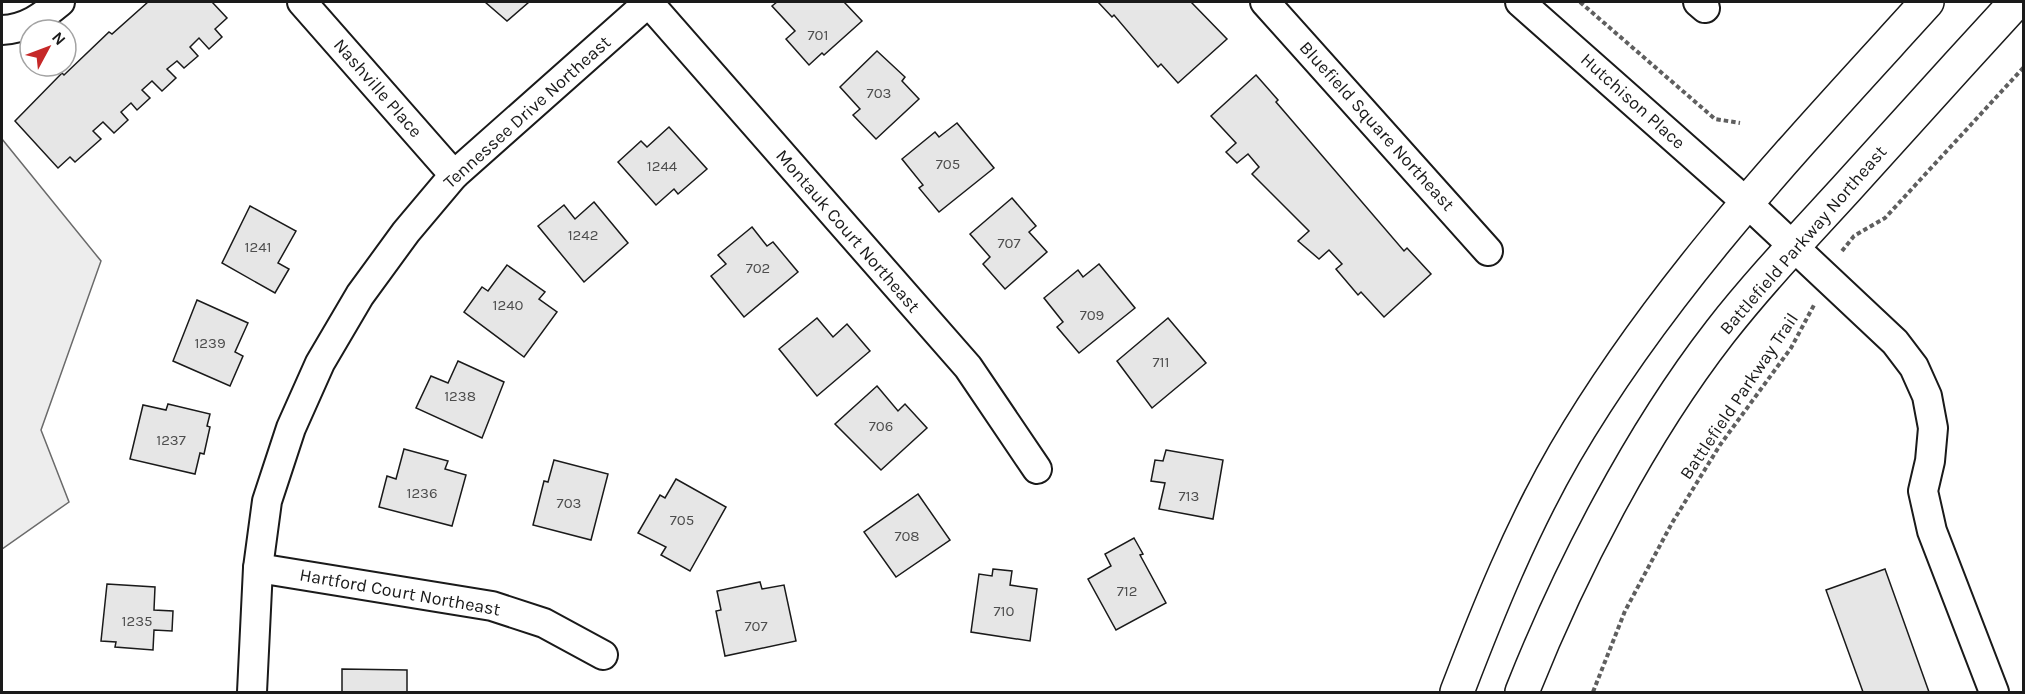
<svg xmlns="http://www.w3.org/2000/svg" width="2025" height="694" viewBox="0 0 2025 694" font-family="Karla,sans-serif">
  <rect width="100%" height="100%" fill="#fff"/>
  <!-- built -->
  <polygon fill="#ededed" stroke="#6a6a6a" stroke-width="1.5" points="2,139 101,261 41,430 69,502 2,549"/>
  <!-- building -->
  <g fill="#e6e6e6" stroke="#1a1a1a" stroke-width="1.5">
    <polygon points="148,2 212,2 227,18 215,29 222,37 209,49 199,38 190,47 198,56 184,68 177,61 167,69 176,78 162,91 152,81 142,90 150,98 137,110 131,103 121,112 128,120 114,133 103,122 93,131 101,139 75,162 70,157 58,168 15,121 62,73 64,75 109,32 112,34"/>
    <polygon points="485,2 529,2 507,21"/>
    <polygon points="777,2 844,2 862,21 824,55 822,53 809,65 786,39 795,31 772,6"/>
    <polygon points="1098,2 1191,2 1227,39 1178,83 1161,64 1158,67 1114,15 1112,17"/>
    <polygon points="877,51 905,77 902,81 919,99 876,139 853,115 860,109 840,87"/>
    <polygon points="1256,75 1278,100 1276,102 1404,251 1407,248 1431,274 1384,317 1361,292 1358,295 1336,269 1342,264 1329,250 1319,259 1298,241 1309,231 1252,174 1259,167 1248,154 1237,163 1226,152 1236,143 1211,116"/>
    <polygon points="957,123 994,168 939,212 919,188 923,185 902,159 935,132 939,137"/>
    <polygon points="669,127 707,169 678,194 674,189 656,205 618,162 641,141 647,147"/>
    <polygon points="1012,198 1036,226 1029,232 1047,252 1005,289 983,264 990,257 970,234"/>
    <polygon points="594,202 628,243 584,282 538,226 564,205 575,219"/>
    <polygon points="250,206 296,231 278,263 289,269 275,293 222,263"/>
    <polygon points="752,227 767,246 773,242 798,272 744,317 711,276 726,264 718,255"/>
    <polygon points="1099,264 1135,308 1079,353 1057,327 1063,322 1044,298 1078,270 1083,277"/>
    <polygon points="507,265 545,292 539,299 557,312 524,357 464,312 482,287 488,291"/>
    <polygon points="197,300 248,323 235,352 243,356 230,386 173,361"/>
    <polygon points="817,318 833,337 847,324 870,351 817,396 779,349"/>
    <polygon points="1168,318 1206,363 1152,408 1117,361"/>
    <polygon points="458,361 504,382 482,438 416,408 431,376 448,383"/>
    <polygon points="877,386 898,411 905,404 927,428 881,470 835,424"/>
    <polygon points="168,404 210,414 207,426 210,427 204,454 200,453 195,474 130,459 143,405 166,410"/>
    <polygon points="404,449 448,461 445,469 466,475 452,526 379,507 387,476 396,479"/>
    <polygon points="1166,450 1223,460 1213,519 1159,509 1165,483 1151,481 1155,460 1163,461"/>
    <polygon points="554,460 608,474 591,540 533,525 544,481 548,482"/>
    <polygon points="676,479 726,507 690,571 661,555 666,547 638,533 660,495 665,498"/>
    <polygon points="918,494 950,540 896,577 864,532"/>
    <polygon points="1134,538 1143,554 1140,555 1166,603 1116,630 1088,579 1111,566 1105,554"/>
    <polygon points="993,569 1012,571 1010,585 1037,589 1030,641 971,632 979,574 992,576"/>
    <polygon points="1885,569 1929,692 1863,692 1826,590"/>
    <polygon points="760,582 762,589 784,585 796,641 725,656 716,611 721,610 717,591"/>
    <polygon points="107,584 155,587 154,610 173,611 172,631 154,630 153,650 115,647 116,642 101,641"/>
    <polygon points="342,669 407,670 407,692 342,692"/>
  </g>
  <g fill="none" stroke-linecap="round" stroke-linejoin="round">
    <defs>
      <g id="minor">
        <polyline points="302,2 454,175"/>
        <polyline points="648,2 968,367 1037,469"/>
        <polyline points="1265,2 1488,251"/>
        <polyline points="1520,2 1745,201 1895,342 1914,367 1927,396 1933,428 1930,461 1923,491 1932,531 1994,692"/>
        <polyline points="1698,2 1705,8"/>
        <path d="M2,30C26,29 42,17 60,2"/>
        <polyline points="258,568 492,606 544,623 603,655"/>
        <polyline points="252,692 258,568 267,501 291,428 320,363 360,295 406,232 454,175 649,2"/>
      </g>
      <g id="secondary">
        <path d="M1457,692C1488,611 1521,529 1565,453C1663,285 1797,145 1927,2"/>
        <path d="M1522,692C1570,571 1640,435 1720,332C1759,282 1803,236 1846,189C1902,127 1959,64 2016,2"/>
      </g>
    </defs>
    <!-- minor casing -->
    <use href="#minor" stroke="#1a1a1a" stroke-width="32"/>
    <!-- secondary casing -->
    <use href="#secondary" stroke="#1a1a1a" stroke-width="36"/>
    <!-- path -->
    <g stroke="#5f5f5f" stroke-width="4" stroke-dasharray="4.5 3" stroke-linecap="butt">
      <polyline points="1580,2 1715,119 1740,123"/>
      <polyline points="1842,251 1854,236 1885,218 2024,67"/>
      <polyline points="1593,692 1625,611 1672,523 1720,445 1791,348 1814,305"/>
    </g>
    <!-- minor -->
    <use href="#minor" stroke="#fff" stroke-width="28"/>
    <!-- secondary -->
    <use href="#secondary" stroke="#fff" stroke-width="33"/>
  </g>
  <g text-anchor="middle" stroke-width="4.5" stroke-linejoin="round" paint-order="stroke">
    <!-- number labels -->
    <g font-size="15" fill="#4d4d4d">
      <text x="818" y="40">701</text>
      <text x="879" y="98">703</text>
      <text x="948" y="169">705</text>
      <text x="662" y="171">1244</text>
      <text x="583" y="240">1242</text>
      <text x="1009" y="248">707</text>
      <text x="258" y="252">1241</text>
      <text x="758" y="273">702</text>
      <text x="508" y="310">1240</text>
      <text x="1092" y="320">709</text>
      <text x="210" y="348">1239</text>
      <text x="1161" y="367">711</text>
      <text x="460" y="401">1238</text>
      <text x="881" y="431">706</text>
      <text x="171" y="445">1237</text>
      <text x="422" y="498">1236</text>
      <text x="1189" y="501">713</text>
      <text x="569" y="508">703</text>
      <text x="682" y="525">705</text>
      <text x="907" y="541">708</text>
      <text x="1127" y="596">712</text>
      <text x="1004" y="616">710</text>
      <text x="137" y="626">1235</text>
      <text x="756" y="631">707</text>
    </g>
    <!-- street labels -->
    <g font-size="18" fill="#1a1a1a" stroke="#fff">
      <text transform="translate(378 88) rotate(49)" y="6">Nashville Place</text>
      <text transform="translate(1633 101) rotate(42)" y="6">Hutchison Place</text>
      <text transform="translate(527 112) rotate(-42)" y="6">Tennessee Drive Northeast</text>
      <text transform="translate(1377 126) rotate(48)" y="6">Bluefield Square Northeast</text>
      <text transform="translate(848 231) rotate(49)" y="6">Montauk Court Northeast</text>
      <text transform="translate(1803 240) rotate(-49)" y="6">Battlefield Parkway Northeast</text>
      <text transform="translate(1739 396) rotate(-56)" y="6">Battlefield Parkway Trail</text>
      <text transform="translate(400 592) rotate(10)" y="6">Hartford Court Northeast</text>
    </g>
  </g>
  <!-- border -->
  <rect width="2025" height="694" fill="none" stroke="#1a1a1a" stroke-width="6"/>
  <!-- north arrow -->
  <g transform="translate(48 48) rotate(49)"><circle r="28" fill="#ffffff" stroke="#a3a3a3" stroke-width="1.5"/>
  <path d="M0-4.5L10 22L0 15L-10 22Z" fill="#c62828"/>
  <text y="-9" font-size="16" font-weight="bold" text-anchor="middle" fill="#1a1a1a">N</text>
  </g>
</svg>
